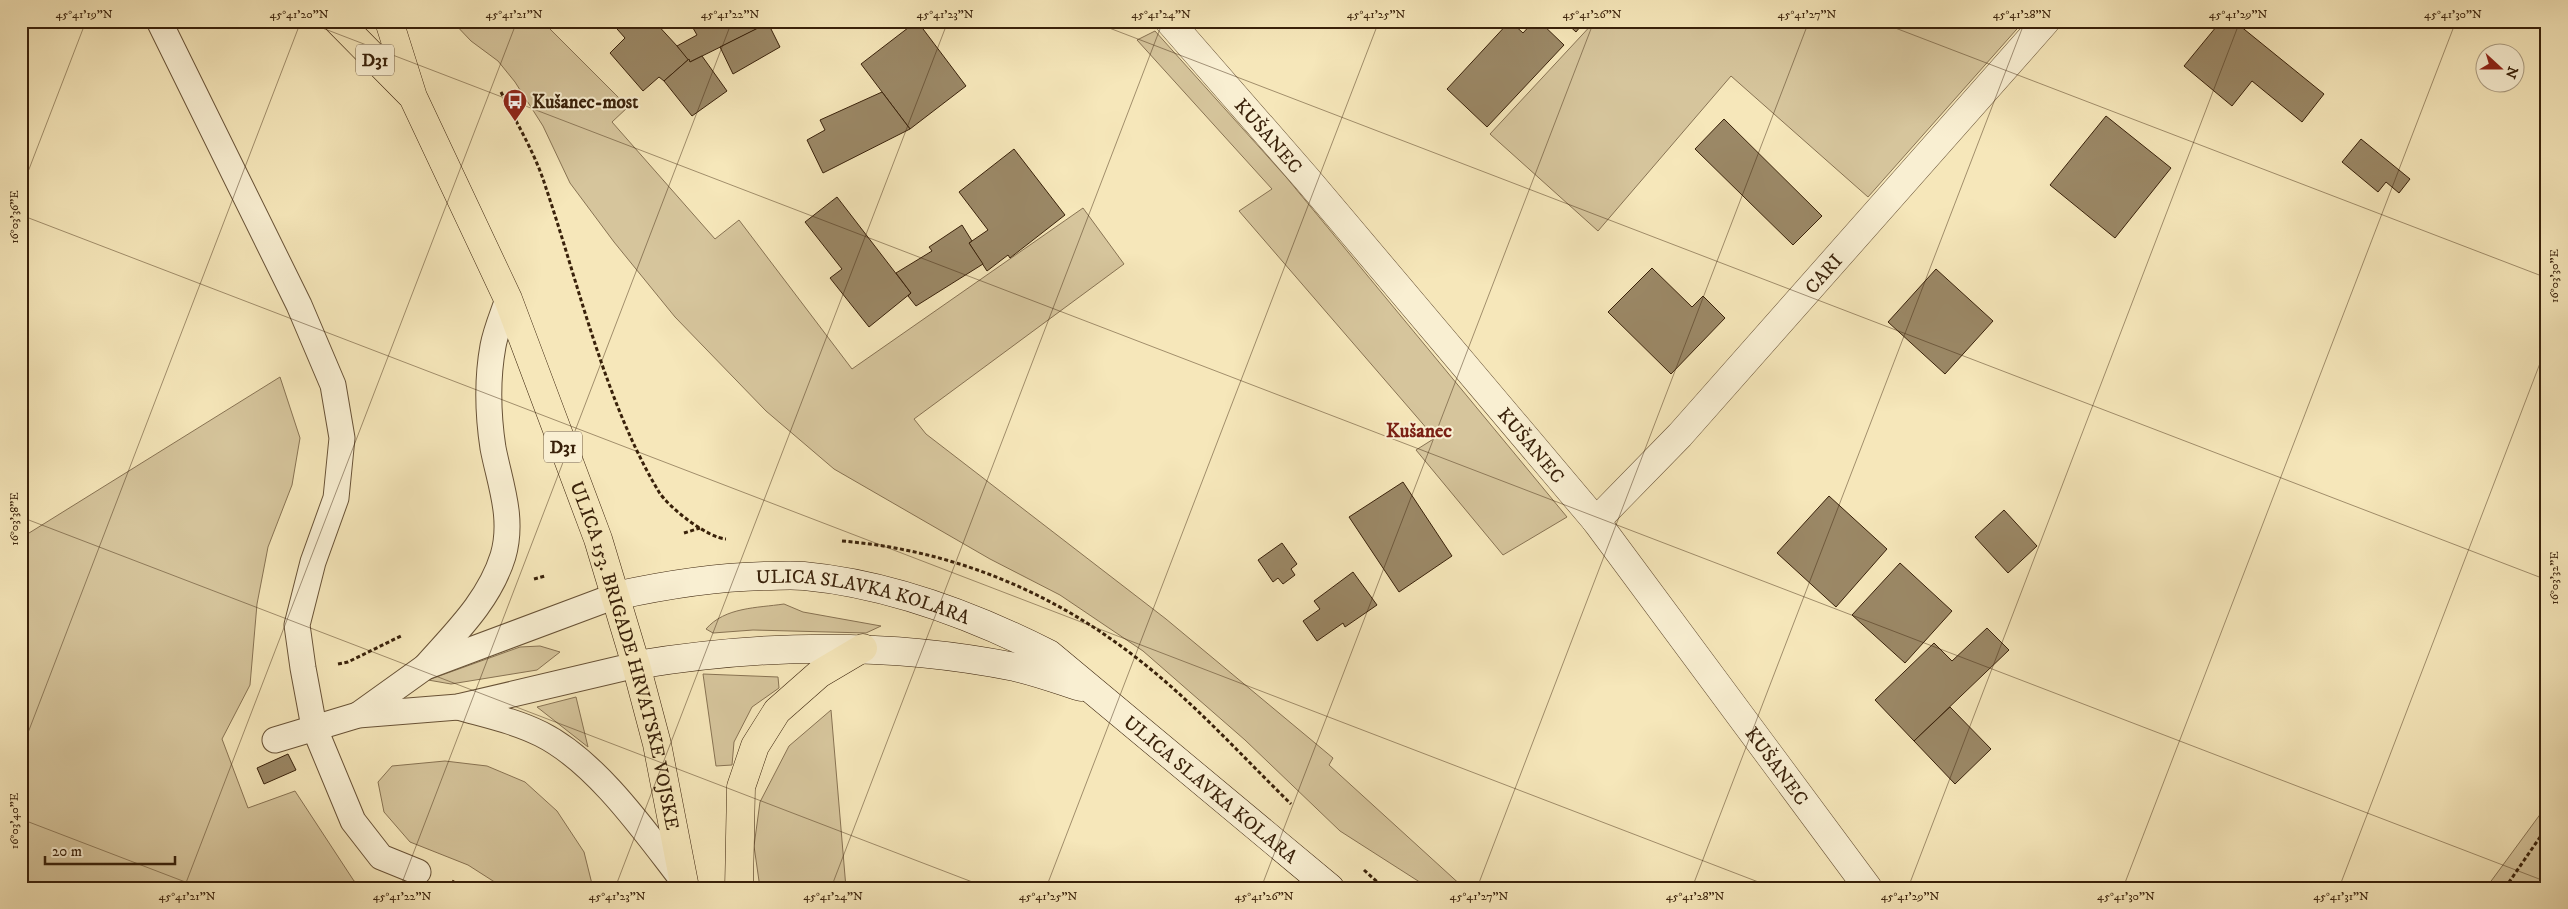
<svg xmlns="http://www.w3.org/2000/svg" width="2568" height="909" viewBox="0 0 2568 909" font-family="'IM FELL DW Pica',serif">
  <rect width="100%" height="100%" fill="#f6e7ba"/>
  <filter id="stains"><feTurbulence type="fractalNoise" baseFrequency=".004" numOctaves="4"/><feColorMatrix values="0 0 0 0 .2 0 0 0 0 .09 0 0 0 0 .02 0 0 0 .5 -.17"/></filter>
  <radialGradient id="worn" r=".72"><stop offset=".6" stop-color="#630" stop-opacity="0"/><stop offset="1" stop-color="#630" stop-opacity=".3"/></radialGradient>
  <!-- green -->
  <g fill="#d6c59c" stroke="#887353">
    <polygon points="452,21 542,21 628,107 612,122 715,239 739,220 852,369 1083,208 1124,264 914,419 926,434 1166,619 1333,758 1329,765 1464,888 1429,888 1340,831 1245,740 1143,651 1060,595 990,559 834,469 766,411 675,317 614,242 570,183 543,126 515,82 498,61 471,41"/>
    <polygon points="1595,21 2024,21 1868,197 1731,76 1598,231 1490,134"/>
    <polygon points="1155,31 1286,177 1567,517 1503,555 1416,450 1435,438 1239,211 1272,189 1137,40"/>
    <polygon points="280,377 300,438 292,485 268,547 257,604 250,685 222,739 248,808 295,791 354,881 366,888 21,888 21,538"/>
    <path d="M784,604L803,612L881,626L866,633L753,630L713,633L706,629C725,607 757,608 784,604Z"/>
    <polygon points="540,646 560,652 537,670 451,684 428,680 520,647"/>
    <polygon points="703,674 778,677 779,688 752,707 734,742 732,765 716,766"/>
    <polygon points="576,697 588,747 537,707"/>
    <polygon points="831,710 846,888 760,888 754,846 760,802 789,746"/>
    <polygon points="445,761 487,766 525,782 557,811 584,852 593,888 504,888 468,865 410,842 384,812 378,782 392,766"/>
    <polygon points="2547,805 2547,888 2486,888"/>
  </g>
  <!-- building -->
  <g fill="#9b8866" stroke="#39210a">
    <polygon points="610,21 654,21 689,59 664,81 659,77 643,91 610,53 625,38"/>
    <polygon points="689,21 773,21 690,62 677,46 697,35"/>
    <polygon points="917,21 966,86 910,129 861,64"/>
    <polygon points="1510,21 1523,33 1534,21 1539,21 1564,45 1487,127 1447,89"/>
    <polygon points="1564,21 1585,21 1576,32"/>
    <polygon points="2221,21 2234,21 2324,94 2302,122 2252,81 2232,106 2184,66"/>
    <polygon points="768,23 780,47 733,74 720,47"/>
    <polygon points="702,56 727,91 692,116 664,81 689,59 690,62"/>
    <polygon points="882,92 910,129 823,173 807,140 825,130 820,120"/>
    <polygon points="2106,116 2171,168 2115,238 2050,185"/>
    <polygon points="1724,119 1822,216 1793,245 1695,149"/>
    <polygon points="2361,139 2410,179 2399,193 2386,182 2378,192 2342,162"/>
    <polygon points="1014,149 1065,215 1010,258 1008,255 987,271 969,243 988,230 959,192"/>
    <polygon points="837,197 911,293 869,327 830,278 842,269 805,222"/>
    <polygon points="962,225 972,241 969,243 983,264 916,306 908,296 911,293 896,273 932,251 929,247"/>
    <polygon points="1652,268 1692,307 1703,296 1725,318 1671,374 1608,312"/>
    <polygon points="1936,269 1993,321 1945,374 1888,322"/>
    <polygon points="1403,482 1452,556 1399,592 1349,517"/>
    <polygon points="1829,496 1887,549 1836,607 1777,553"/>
    <polygon points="2004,510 2037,546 2008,573 1975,537"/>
    <polygon points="1282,543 1297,564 1291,569 1295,575 1283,584 1278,578 1273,582 1258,560"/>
    <polygon points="1900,563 1952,611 1905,663 1852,615"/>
    <polygon points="1353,572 1377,605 1345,627 1343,623 1317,641 1303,621 1320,609 1314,601"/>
    <polygon points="1987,628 2009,650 1914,741 1875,700 1934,643 1952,661"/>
    <polygon points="1950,707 1991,749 1955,784 1914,741"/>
    <polygon points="288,754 296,770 264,784 257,768"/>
  </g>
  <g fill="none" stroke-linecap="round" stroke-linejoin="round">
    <defs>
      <g id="service">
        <polyline points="159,21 299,305 333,385 342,438 336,498 313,562 297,625 303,668 314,727 353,821 381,857 418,872"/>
        <path d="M425,667C455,633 489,601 503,556C514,518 500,484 493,448C488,415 487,379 493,346C496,330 503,314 508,299"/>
        <path d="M458,707C486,715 515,721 541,734C597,762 646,833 684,882"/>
        <polyline points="358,715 425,667 615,596"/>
        <polyline points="275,740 358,715 458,707 636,665"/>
      </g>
      <g id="minor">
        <path id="s1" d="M1169,21L1307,179L1596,521L1868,888"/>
        <path id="s2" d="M1596,521L1680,435L2046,21"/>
      </g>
      <g id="secondary">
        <path id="s3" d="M615,596C665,585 714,577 766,576C778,576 791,575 804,576C890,584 972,615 1049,654L1330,888"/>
        <path d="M636,665C762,644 890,642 1015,667C1037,672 1059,680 1081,687"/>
      </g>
      <g id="primary">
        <polyline points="338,21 410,94"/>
        <path id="s4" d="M389,21L413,97L508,299L598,539L636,665L657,744L685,888"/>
        <polyline points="739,888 741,787 755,746 777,711 819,674 863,648"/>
      </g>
    </defs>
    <!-- service casing -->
    <use href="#service" stroke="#685236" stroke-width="27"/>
    <!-- minor casing -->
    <use href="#minor" stroke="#685236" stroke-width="29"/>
    <!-- secondary casing -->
    <use href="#secondary" stroke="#39210a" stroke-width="29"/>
    <!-- primary casing -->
    <use href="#primary" stroke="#39210a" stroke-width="29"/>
    <!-- path -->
    <g stroke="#39210a" stroke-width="3" stroke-dasharray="4 2.5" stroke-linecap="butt">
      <path d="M501,92C516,122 535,153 545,185C579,285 605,402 659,492C669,508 708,538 726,539"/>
      <polyline points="684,533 700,528"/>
      <path d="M842,541C953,550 1056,593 1143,663C1196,705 1242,756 1291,804"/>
      <polyline points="534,579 545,576"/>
      <polyline points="338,664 348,662 403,635"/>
      <polyline points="1364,870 1384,888"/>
      <polyline points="452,881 464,888"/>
      <polyline points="2505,888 2547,827"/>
    </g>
    <!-- service -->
    <use href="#service" stroke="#f9efd2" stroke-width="25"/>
    <!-- minor -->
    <use href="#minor" stroke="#f9efd2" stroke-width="28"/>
    <!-- secondary -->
    <use href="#secondary" stroke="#f9efd2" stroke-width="28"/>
    <!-- primary -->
    <use href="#primary" stroke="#f6e7ba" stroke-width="28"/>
  </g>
  <!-- ticks -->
  <path fill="none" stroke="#39210a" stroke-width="1" stroke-opacity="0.45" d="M304,21L2547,882M1091,21L2547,580M1877,21L2547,278M21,190L86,21M21,215L1774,888M21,517L988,888M21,751L301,21M21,819L201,888M184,888L517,21M400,888L732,21M615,888L948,21M831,888L1163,21M1046,888L1379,21M1261,888L1594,21M1477,888L1809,21M1692,888L2025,21M1908,888L2240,21M2123,888L2456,21M2339,888L2547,345"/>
  <!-- icons -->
  <defs>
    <symbol id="bus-pin" viewBox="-11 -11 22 30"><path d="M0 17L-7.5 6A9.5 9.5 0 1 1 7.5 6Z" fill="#8f2418" stroke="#f9efd2"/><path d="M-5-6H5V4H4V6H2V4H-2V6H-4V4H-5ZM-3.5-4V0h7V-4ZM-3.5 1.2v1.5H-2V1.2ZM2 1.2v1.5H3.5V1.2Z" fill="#fff"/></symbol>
  </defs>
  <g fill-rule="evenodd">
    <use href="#bus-pin" x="501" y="87" width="28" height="38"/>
  </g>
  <g text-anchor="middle" stroke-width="4" stroke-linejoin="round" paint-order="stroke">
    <!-- shield labels -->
    <g fill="#f9efd2" stroke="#735f46" stroke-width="1">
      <rect x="356" y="44.5" width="38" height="31" rx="4"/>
      <rect x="544" y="431.5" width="38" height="31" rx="4"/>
    </g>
    <g font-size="18" font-weight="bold" fill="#39210a">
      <text x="375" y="66">D31</text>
      <text x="563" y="453">D31</text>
    </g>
    <!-- poi labels -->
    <g font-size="19" font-weight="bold" fill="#39210a" stroke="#f9efd2" text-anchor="start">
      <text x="532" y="108">Kušanec-most</text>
    </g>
    <!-- street labels -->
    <g font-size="19" fill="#39210a" stroke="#f9efd2">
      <text dy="7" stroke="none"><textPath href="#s1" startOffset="152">KUŠANEC</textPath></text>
      <text dy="7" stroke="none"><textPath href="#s2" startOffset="336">CARI</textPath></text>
      <text dy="7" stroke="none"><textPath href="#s1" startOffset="558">KUŠANEC</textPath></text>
      <text dy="7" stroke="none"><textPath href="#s3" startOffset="252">ULICA SLAVKA KOLARA</textPath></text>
      <text dy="7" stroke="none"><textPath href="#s4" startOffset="679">ULICA 153. BRIGADE HRVATSKE VOJSKE</textPath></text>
      <text dy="7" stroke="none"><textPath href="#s1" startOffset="962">KUŠANEC</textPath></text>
      <text dy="7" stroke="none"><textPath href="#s3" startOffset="660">ULICA SLAVKA KOLARA</textPath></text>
    </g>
    <!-- neighbourhood labels -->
    <g font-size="20" font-weight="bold" fill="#7a1f14" stroke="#f9efd2">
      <text x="1419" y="437">Kušanec</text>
    </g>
  </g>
  <!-- margin -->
  <rect width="2568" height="909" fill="none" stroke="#f6e7ba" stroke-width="55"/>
  <!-- north arrow -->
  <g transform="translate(2500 68) rotate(111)"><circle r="24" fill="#f9efd2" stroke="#ac9d82"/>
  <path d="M0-4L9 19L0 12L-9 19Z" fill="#8f2418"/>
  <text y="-8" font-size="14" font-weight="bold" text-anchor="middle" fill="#39210a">N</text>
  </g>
  <!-- scale -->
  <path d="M45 856v8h130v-8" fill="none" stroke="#39210a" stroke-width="2.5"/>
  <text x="52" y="856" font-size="15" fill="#39210a" stroke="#f9efd2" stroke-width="4" paint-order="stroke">20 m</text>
  <rect x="28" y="28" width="2512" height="854" fill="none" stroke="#39210a" stroke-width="2"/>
  <g font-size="12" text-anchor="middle" fill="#39210a">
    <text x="84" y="18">45°41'19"N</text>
    <text x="299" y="18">45°41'20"N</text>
    <text x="514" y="18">45°41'21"N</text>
    <text x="730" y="18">45°41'22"N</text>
    <text x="945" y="18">45°41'23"N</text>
    <text x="1161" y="18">45°41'24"N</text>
    <text x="1376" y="18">45°41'25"N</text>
    <text x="1592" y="18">45°41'26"N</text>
    <text x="1807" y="18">45°41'27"N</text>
    <text x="2022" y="18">45°41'28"N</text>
    <text x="2238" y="18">45°41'29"N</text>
    <text x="2453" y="18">45°41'30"N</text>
    <text transform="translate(14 217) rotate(-90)" y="4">16°03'36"E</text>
    <text transform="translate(2554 276) rotate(-90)" y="4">16°03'30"E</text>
    <text transform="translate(14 519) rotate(-90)" y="4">16°03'38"E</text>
    <text transform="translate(2554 578) rotate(-90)" y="4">16°03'32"E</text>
    <text transform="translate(14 821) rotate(-90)" y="4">16°03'40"E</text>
    <text x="187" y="900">45°41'21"N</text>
    <text x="402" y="900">45°41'22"N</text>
    <text x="617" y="900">45°41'23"N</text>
    <text x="833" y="900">45°41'24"N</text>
    <text x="1048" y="900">45°41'25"N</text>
    <text x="1264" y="900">45°41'26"N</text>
    <text x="1479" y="900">45°41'27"N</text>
    <text x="1695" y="900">45°41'28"N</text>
    <text x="1910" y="900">45°41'29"N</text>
    <text x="2126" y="900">45°41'30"N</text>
    <text x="2341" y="900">45°41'31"N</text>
  </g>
  <rect width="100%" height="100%" filter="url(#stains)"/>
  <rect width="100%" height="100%" fill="url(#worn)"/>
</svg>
